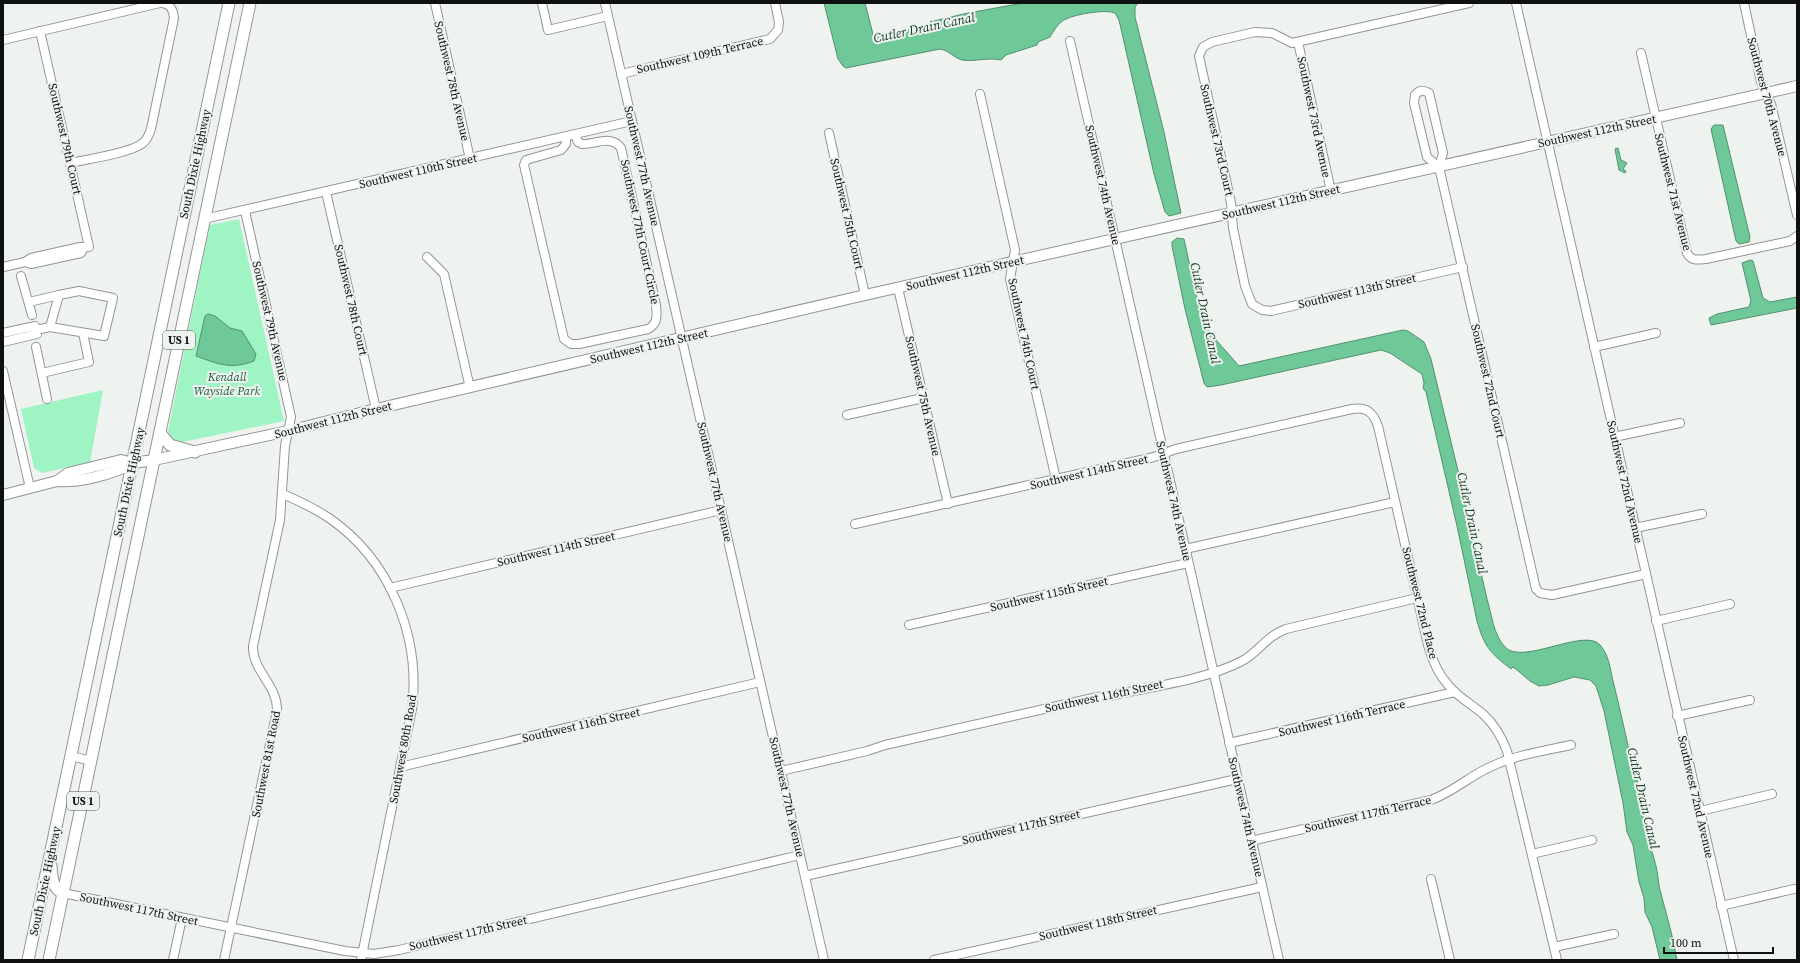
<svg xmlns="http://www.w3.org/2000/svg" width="1800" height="963" viewBox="0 0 1800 963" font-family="'Source Serif 4',serif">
  <rect width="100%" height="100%" fill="#eff3f0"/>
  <!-- green -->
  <g fill="#9ef4c3">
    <path d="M239,219L284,421L182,442C174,441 171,439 168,431L210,225Z"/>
    <polygon points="103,390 90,462 42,473 34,468 21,409"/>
  </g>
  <!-- water -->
  <g fill="#6ec897" stroke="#52916e">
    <path d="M824,3H865L874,38L920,27L934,21L968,13L1023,3H1138L1135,7V17L1164,132L1181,213L1169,216L1165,212L1154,174L1119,20L1115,13C1106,9 1076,14 1066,19C1059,22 1054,30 1050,37L1038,42L1037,45L1006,55L1001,60C988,57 975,62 962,60C954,58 950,51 940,49L846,68L843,66L838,59Z"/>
    <polygon points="1714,125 1723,125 1750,237 1749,242 1739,244 1736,241 1711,129"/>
    <polygon points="1618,148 1621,160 1627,163 1623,169 1626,171 1625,173 1619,170 1615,149"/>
    <path d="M1177,238L1184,239L1202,322L1210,333L1239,366L1403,330L1408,331L1424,342L1431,359L1459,475L1487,599C1492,615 1493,634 1505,647C1522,666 1585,627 1600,645C1609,655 1610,668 1613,681C1620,709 1626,736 1632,764C1633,769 1637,773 1637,778C1638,786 1638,794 1640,802C1645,823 1650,845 1656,866C1658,874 1658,882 1660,890C1666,913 1673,936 1677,960H1660L1652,927L1645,912L1644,898L1639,882L1633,845L1627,832L1623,803L1604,711L1596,686L1590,680L1574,677L1548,685L1539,686L1530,681L1517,670L1513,667L1511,669C1490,653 1484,646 1477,621L1457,526L1426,392L1423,388L1424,383L1422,374L1390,353L1381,350L1221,385L1207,387L1204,383L1185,309L1172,246V242Z"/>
    <polygon points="1750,260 1753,261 1763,298 1770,302 1797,297 1797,308 1711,325 1709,318 1717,314 1749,307 1751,301 1742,263"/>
    <path d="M208,314L215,316L230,328L242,331L256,354L254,361C231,370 218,364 196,356L205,316Z"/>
  </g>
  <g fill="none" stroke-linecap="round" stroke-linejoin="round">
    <defs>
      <g id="minor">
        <polyline points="435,3 470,159"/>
        <polyline points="542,3 548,30 608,16"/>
        <polyline points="605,3 824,960"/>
        <polyline points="1516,3 1734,960"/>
        <polyline points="1744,3 1761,82 1771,104 1797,215"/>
        <polyline points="3,40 160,3"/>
        <polyline points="1070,41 1279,960"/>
        <polyline points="1298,42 1331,191"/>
        <path d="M1641,53L1687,253C1691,261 1697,260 1706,259L1790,241L1797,236"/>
        <polyline points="621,74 770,39 778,30 779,22 775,3"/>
        <polyline points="980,94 1015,250 1010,279 1056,479"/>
        <polyline points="829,133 865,295"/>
        <path d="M566,137V144L561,150L526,160L524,165L564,339L571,344H579L648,329C658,324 657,315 656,305L621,148C611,134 595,145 582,144L578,142L575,135"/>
        <path d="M70,163C88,159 131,153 143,143C148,139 149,134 151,129L174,18C173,10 171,4 162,3"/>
        <path d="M1439,167L1427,157L1414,103L1415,95C1419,90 1424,90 1429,93L1443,153L1439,167L1536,589L1540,593L1552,595L1646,574"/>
        <polyline points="326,192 376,409"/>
        <polyline points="204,219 632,121"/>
        <polyline points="427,257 444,274 470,388"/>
        <polyline points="25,262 31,264 81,253 84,248"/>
        <polyline points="3,267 25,262 31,258 80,247 89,247 40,31"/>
        <polyline points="1463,267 1271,311 1262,310 1252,304 1245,286 1233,228 1231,203 1199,56 1203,47 1212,42 1255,32 1272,33 1292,43 1469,3"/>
        <polyline points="21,276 32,315"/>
        <polyline points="898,288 948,504"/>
        <polyline points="29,302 59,295"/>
        <polyline points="36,330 50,327 104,336 113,298 79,291 59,295 50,327"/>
        <polyline points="3,333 35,326 37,334 3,342"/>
        <polyline points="36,347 47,399"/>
        <polyline points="1594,347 1656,333"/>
        <polyline points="3,371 30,488"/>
        <polyline points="42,373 89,362 83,333"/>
        <polyline points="847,415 923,398"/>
        <polyline points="1614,437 1680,423"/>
        <path d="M283,494C299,501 314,508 329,518C390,560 421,636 412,709L361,960"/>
        <path d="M855,524L1154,457L1176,449L1352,409C1367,407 1373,412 1378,426L1428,645C1432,660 1438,674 1449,686C1459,698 1473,705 1484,715C1495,725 1502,738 1507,751L1557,960"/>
        <polyline points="1635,528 1702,514"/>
        <polyline points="1185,549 1395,502"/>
        <polyline points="390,588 721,510"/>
        <polyline points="1656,621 1730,604"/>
        <polyline points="909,625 1188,563"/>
        <polyline points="1677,716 1750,700"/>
        <polyline points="1229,743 1455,692"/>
        <polyline points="71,756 91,761"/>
        <polyline points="400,767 760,682"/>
        <path d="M781,771L867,751L885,745L1097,697L1109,696C1149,687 1206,680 1242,661C1259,652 1265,637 1286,629L1417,598"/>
        <polyline points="1700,811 1772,794"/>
        <path d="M1251,841L1431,800C1455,791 1468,777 1490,767C1515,755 1544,751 1571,745"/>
        <polyline points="1532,854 1592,840"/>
        <polyline points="805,876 1237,779"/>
        <polyline points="1431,879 1450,960"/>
        <polyline points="63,893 345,951 374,954 399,950 800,855"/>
        <polyline points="1721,906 1794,889"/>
        <polyline points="1554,947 1614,934"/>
        <polyline points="173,960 182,918"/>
        <path d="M224,960L277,711C278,685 252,671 253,646L280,520L285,446L291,417L245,211"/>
        <polyline points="934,960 1262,887"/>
      </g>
      <g id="major">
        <path d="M57,481C79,483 113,474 133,463"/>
        <polyline points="3,495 57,481 68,473 121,460 133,463 154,460 288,431 376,409 865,295 1797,86"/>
      </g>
      <g id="highway">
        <polyline points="160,433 170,445 195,452"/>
        <path d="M51,866C52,877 52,888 63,893"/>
        <polyline points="28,960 229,3"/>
        <polyline points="49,960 250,3"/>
      </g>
    </defs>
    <!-- minor casing -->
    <use href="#minor" stroke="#929593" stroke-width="10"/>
    <!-- major casing -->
    <use href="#major" stroke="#929593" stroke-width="12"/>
    <!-- highway casing -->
    <use href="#highway" stroke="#929593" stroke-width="13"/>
    <!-- minor -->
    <use href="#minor" stroke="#fff" stroke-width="8"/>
    <!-- major -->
    <use href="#major" stroke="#fff" stroke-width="10"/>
    <!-- highway -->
    <use href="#highway" stroke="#fff" stroke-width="11"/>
  </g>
  <g text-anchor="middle" stroke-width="4" stroke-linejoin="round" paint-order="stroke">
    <!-- shield labels -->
    <g fill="#eff3f0" stroke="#525453" stroke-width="1">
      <rect x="163" y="331" width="32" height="18" rx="3"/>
      <rect x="67" y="792" width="32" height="18" rx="3"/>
    </g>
    <g font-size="11" font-weight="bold" fill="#0f1010">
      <text x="179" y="344">US 1</text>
      <text x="83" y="805">US 1</text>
    </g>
    <!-- street labels -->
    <g font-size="12" fill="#0f1010" stroke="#eff3f0">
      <text transform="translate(700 55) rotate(-13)" y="4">Southwest 109th Terrace</text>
      <text transform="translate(452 81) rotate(77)" y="4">Southwest 78th Avenue</text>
      <text transform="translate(1767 97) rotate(75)" y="4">Southwest 70th Avenue</text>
      <text transform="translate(1314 117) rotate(78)" y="4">Southwest 73rd Avenue</text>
      <text transform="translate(1597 131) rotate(-12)" y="4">Southwest 112th Street</text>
      <text transform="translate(65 139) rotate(77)" y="4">Southwest 79th Court</text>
      <text transform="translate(1217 140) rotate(77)" y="4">Southwest 73rd Court</text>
      <text transform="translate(195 164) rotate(-78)" y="4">South Dixie Highway</text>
      <text transform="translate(642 166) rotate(77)" y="4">Southwest 77th Avenue</text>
      <text transform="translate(418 171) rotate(-13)" y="4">Southwest 110th Street</text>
      <text transform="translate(1103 185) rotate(77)" y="4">Southwest 74th Avenue</text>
      <text transform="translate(1673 192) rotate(76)" y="4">Southwest 71st Avenue</text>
      <text transform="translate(1281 202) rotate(-13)" y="4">Southwest 112th Street</text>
      <text transform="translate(847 214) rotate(77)" y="4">Southwest 75th Court</text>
      <text transform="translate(640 232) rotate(78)" y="4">Southwest 77th Court Circle</text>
      <text transform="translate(965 273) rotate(-13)" y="4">Southwest 112th Street</text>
      <text transform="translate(1357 291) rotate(-13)" y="4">Southwest 113th Street</text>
      <text transform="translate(351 300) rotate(77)" y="4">Southwest 78th Court</text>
      <text transform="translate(270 321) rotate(77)" y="4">Southwest 79th Avenue</text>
      <text transform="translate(1024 334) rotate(78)" y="4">Southwest 74th Court</text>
      <text transform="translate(649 346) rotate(-13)" y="4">Southwest 112th Street</text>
      <text transform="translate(1488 381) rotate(77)" y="4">Southwest 72nd Court</text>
      <text transform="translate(923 396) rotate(77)" y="4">Southwest 75th Avenue</text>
      <text transform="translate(333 420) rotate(-14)" y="4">Southwest 112th Street</text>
      <text transform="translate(1089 472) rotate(-13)" y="4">Southwest 114th Street</text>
      <text transform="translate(129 482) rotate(-78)" y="4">South Dixie Highway</text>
      <text transform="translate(715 482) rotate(77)" y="4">Southwest 77th Avenue</text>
      <text transform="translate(1625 482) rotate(77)" y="4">Southwest 72nd Avenue</text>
      <text transform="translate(1174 501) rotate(77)" y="4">Southwest 74th Avenue</text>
      <text transform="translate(556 549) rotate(-13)" y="4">Southwest 114th Street</text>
      <text transform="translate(1049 594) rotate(-13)" y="4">Southwest 115th Street</text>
      <text transform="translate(1420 603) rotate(76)" y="4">Southwest 72nd Place</text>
      <text transform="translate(1104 696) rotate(-12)" y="4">Southwest 116th Street</text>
      <text transform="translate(1342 718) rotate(-13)" y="4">Southwest 116th Terrace</text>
      <text transform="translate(581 725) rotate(-13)" y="4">Southwest 116th Street</text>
      <text transform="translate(403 749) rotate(-80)" y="4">Southwest 80th Road</text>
      <text transform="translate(266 764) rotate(-79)" y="4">Southwest 81st Road</text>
      <text transform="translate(787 797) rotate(77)" y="4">Southwest 77th Avenue</text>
      <text transform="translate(1696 797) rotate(77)" y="4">Southwest 72nd Avenue</text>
      <text transform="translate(1368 814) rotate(-13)" y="4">Southwest 117th Terrace</text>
      <text transform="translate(1246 817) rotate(77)" y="4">Southwest 74th Avenue</text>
      <text transform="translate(1021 827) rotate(-13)" y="4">Southwest 117th Street</text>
      <text transform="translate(45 881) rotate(-78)" y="4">South Dixie Highway</text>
      <text transform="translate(139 909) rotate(12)" y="4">Southwest 117th Street</text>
      <text transform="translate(1098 923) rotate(-13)" y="4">Southwest 118th Street</text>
      <text transform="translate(468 933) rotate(-13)" y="4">Southwest 117th Street</text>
    </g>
    <!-- park labels -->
    <g font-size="12" font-style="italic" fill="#1b5e3e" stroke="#eff3f0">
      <text x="227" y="381">Kendall<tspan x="227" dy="14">Wayside Park</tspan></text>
    </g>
    <!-- water labels -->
    <g font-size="13" font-style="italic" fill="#163d29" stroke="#eff3f0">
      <text transform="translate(924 27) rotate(-12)" y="5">Cutler Drain Canal</text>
      <text transform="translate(1206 313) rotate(78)" y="5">Cutler Drain Canal</text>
      <text transform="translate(1473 523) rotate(78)" y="5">Cutler Drain Canal</text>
      <text transform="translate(1644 798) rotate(77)" y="5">Cutler Drain Canal</text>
    </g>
  </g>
  <!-- border -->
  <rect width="1800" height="963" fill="none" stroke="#0f1010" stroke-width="8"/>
  <!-- scale -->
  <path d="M1664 947v6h109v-6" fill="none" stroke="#0f1010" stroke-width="2"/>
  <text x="1670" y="947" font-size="12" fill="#0f1010" stroke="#eff3f0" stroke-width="3" paint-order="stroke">100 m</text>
</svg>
